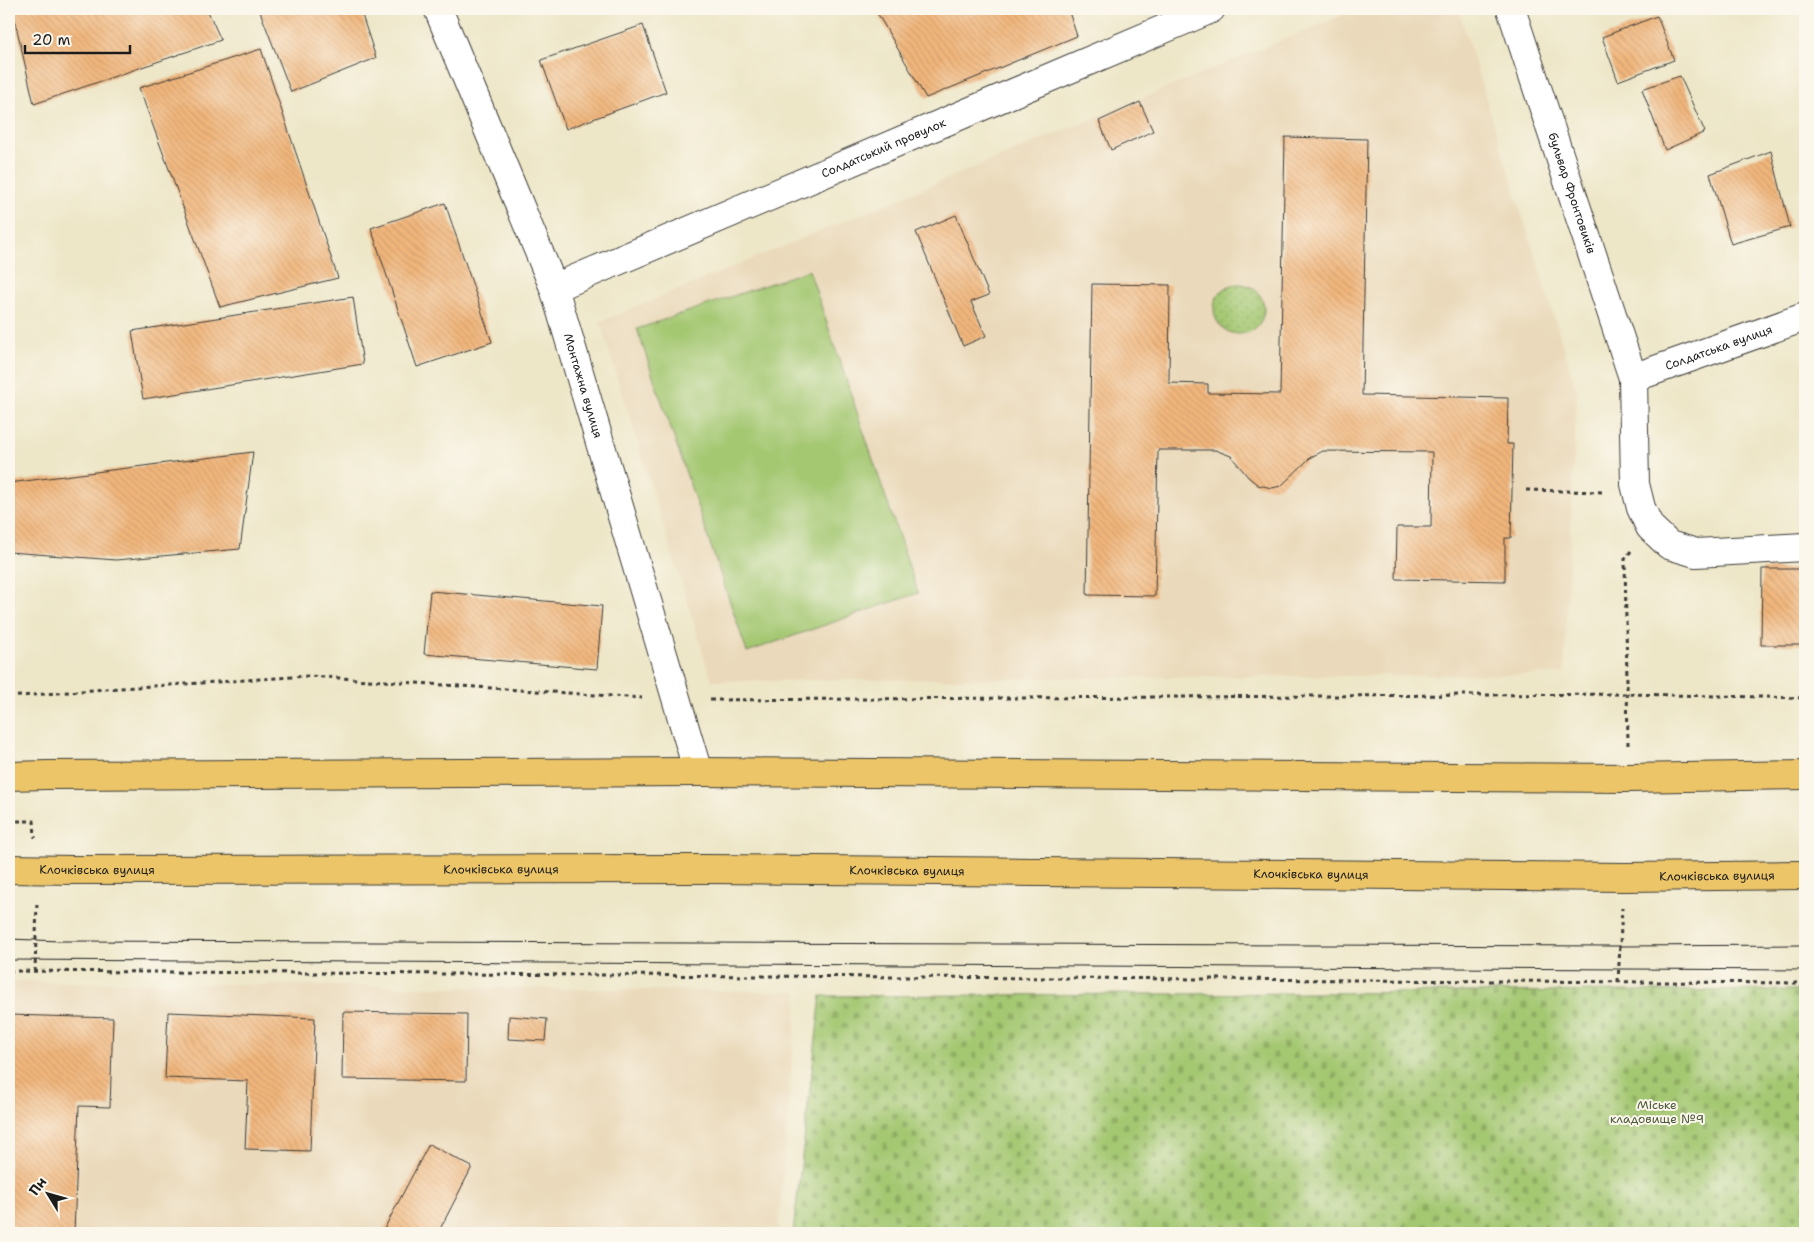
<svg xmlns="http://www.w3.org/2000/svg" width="1814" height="1242" viewBox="0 0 1814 1242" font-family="'Shantell Sans',sans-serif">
  <defs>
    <pattern id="grass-dots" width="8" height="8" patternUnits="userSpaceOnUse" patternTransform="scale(1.25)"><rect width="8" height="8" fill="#a4c872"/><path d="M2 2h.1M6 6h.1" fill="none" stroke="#8dab62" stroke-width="1.8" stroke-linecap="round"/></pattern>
    <pattern id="cemetery-stones" width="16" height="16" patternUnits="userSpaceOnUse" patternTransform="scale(1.25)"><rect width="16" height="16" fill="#a4c872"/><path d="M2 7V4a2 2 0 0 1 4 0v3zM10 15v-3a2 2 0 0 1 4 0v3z" fill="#8dab62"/></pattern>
    <pattern id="building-back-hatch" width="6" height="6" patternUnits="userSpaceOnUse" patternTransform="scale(1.25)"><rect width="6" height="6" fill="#f1b67c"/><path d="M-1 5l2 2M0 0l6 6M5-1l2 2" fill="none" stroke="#ce9c6b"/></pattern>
  </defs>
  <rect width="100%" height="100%" fill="#fbf7ec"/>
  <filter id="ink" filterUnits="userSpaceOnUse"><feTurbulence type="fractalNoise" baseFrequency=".02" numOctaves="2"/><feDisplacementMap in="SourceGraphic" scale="10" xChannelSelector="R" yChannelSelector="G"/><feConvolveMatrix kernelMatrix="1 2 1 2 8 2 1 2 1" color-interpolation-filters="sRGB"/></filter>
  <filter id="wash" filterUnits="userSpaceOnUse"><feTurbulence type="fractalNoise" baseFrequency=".0096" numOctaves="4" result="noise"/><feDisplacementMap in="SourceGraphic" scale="20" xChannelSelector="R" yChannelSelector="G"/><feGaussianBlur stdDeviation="1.12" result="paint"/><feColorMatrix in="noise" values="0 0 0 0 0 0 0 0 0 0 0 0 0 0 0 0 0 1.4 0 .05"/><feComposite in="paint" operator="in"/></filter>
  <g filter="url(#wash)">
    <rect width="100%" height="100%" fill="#ede6c7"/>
    <!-- built -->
    <g fill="#ead9ba">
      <polygon points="1358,9 1458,9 1577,391 1564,674 712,681 600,322"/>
      <polygon points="9,981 798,992 778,1233 9,1233"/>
    </g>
    <!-- grass -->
    <circle fill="url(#grass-dots)" stroke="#607247" cx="1239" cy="309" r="25"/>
    <!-- cemetery -->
    <polygon fill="url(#cemetery-stones)" stroke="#607247" points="1805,990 1805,1233 793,1233 821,996"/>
    <!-- green -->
    <polygon fill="#a4c872" stroke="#607247" points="809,270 918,593 747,652 637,329"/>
    <g id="blocks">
      <!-- building -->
      <g fill="url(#building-back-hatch)">
        <polygon points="20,9 207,9 221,40 34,104 13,12"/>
        <polygon points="259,9 360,9 376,58 291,92"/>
        <polygon points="875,9 1068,9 1077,36 926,98"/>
        <polygon points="1657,16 1674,60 1618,81 1602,37"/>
        <polygon points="643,25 666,92 566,129 541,60"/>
        <polygon points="261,49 338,278 220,307 139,88"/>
        <polygon points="1680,76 1705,132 1665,150 1642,89"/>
        <polygon points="1140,102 1153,131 1111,150 1099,121"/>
        <polygon points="1285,137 1367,139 1362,395 1508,398 1507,444 1513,444 1511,538 1505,538 1505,581 1396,579 1397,527 1431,527 1432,452 1323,451 1311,457 1281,486 1272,488 1258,485 1248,477 1231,456 1215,450 1158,450 1155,596 1087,595 1092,284 1170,285 1169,383 1208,384 1208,393 1280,394"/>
        <polygon points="1771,151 1790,227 1731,244 1710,174"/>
        <polygon points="445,203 492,342 417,367 371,228"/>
        <polygon points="956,215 989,295 971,302 986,336 963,346 916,232"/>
        <polygon points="353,297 363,364 143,399 132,331"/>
        <polygon points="253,452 240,549 116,560 9,552 9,483"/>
        <polygon points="1762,569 1805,569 1805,645 1761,645"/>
        <polygon points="430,591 602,606 597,669 424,654"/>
        <polygon points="168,1012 315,1018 310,1151 245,1149 248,1081 165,1078"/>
        <polygon points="343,1012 467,1014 466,1081 342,1079"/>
        <polygon points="9,1015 113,1018 110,1107 79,1106 74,1233 9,1233"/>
        <polygon points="509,1016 547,1019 545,1041 508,1039"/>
        <polygon points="429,1144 472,1167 438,1233 382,1233"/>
      </g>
    </g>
  </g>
  <g filter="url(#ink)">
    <use href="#blocks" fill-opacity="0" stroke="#3b3a36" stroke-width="1"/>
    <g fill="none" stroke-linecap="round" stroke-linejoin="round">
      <defs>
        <g id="minor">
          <path id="s1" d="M438,9L554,288L698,772"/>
          <path id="s2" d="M1511,9L1633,378L1635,484L1641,508L1650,527L1669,545L1696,553L1805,547"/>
          <path id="s3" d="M554,288L1211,9"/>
          <path id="s4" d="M1633,378L1805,317"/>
        </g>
        <g id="primary">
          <polyline points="9,776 47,775 698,772 1628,778 1805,775"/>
          <path id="s5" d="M9,869L73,870L707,869L1625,877L1805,875"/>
        </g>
      </defs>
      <!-- minor casing -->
      <use href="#minor" stroke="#3b3a36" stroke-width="30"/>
      <!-- primary casing -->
      <use href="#primary" stroke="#3b3a36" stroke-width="30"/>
      <!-- path -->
      <g stroke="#3b3a36" stroke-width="3" stroke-dasharray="4 4" stroke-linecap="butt">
        <polyline points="1526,490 1604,492"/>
        <polyline points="9,697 105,689 309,676 642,698"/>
        <polyline points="710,700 1628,694 1805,698"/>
        <polyline points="1628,745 1625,559 1631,551"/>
        <polyline points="9,821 34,821 35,838"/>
        <polyline points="9,971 1805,983"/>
        <polyline points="35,972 37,901"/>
        <polyline points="1618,982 1622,908"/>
      </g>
      <!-- minor -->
      <use href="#minor" stroke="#fff" stroke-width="28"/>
      <!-- primary -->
      <use href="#primary" stroke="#ecc569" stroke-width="28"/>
      <!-- tram -->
      <g stroke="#1c1c1c" stroke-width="1">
        <polyline points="9,939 61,941 1619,946 1805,945"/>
        <polyline points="9,960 1805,970"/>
      </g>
    </g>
  </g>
  <g text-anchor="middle" stroke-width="4" stroke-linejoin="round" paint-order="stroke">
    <!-- street labels -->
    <g font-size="12" fill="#1c1c1c" stroke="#fbf7ec">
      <text dy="4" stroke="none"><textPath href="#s3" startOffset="358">Солдатський провулок</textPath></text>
      <text dy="4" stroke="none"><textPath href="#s2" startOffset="194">бульвар Фронтовиків</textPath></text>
      <text dy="4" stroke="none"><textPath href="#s4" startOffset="91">Солдатська вулиця</textPath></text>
      <text dy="4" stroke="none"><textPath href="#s1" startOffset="404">Монтажна вулиця</textPath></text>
      <text dy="4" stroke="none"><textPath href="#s5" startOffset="492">Клочківська вулиця</textPath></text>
      <text dy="4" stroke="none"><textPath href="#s5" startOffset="88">Клочківська вулиця</textPath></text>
      <text dy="4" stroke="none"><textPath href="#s5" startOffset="898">Клочківська вулиця</textPath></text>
      <text dy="4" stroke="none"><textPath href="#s5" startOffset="1302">Клочківська вулиця</textPath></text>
      <text dy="4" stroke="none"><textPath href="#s5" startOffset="1708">Клочківська вулиця</textPath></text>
    </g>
    <!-- park labels -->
    <g font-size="12" fill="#4c583a" stroke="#fbf7ec">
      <text x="1657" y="1109">Міське<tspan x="1657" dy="14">кладовище №9</tspan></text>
    </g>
  </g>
  <!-- margin -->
  <rect width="1814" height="1242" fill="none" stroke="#fbf7ec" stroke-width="30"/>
  <!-- north arrow -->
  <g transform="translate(48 1194) rotate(307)" stroke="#fbf7ec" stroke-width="4" paint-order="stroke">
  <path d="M0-4L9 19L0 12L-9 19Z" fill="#1c1c1c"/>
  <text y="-8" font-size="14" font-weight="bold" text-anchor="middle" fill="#1c1c1c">Пн</text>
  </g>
  <!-- scale -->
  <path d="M25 45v8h105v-8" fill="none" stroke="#1c1c1c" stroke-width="2.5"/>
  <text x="32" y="45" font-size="15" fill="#1c1c1c" stroke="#fbf7ec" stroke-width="4" paint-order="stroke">20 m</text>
</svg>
